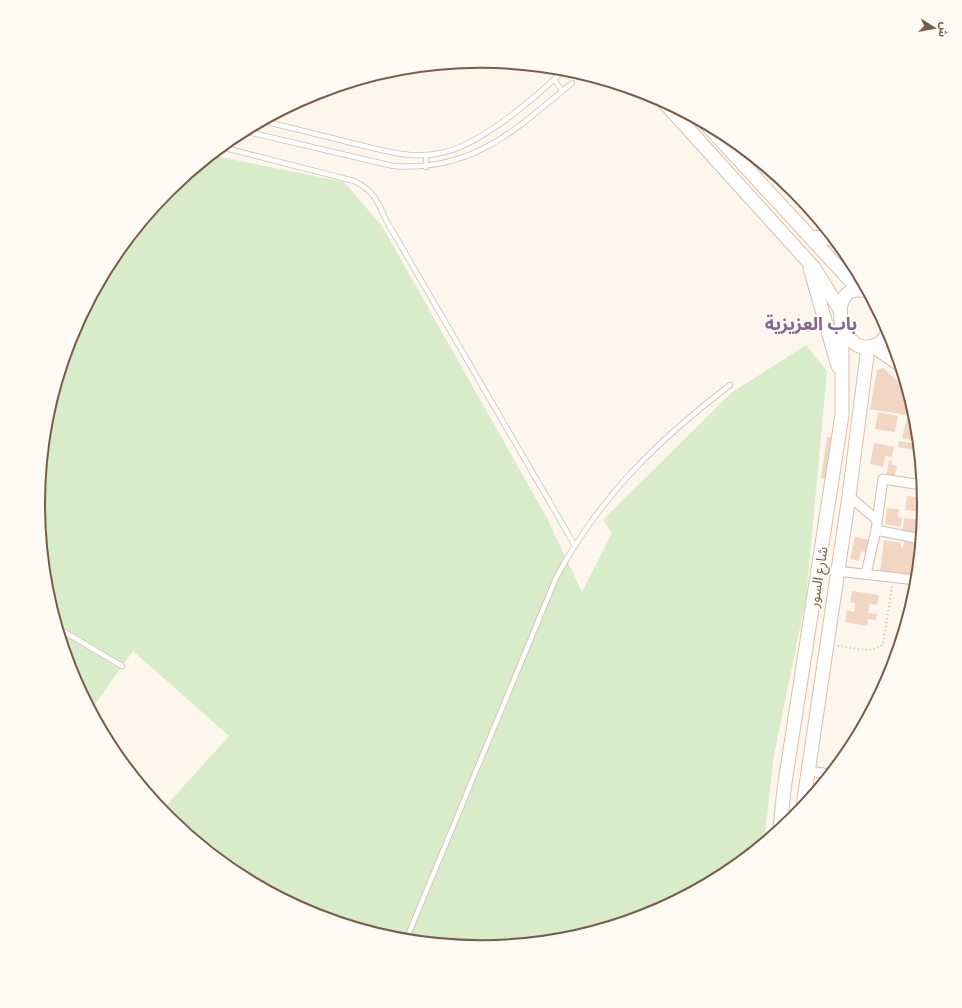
<svg xmlns="http://www.w3.org/2000/svg" width="962" height="1008" viewBox="0 0 962 1008" font-family="Roboto,'Noto Sans Arabic',sans-serif">
  <rect width="100%" height="100%" fill="#fdf6ec"/>
  <!-- green -->
  <polygon fill="#d8ecc9" points="211,155 344,182 382,226 547,518 582,592 612,533 603,520 731,393 806,345 827,371 806,599 774,755 764,842 727,872 650,913 567,939 481,947 394,938 311,913 235,872 168,817 162,810 229,736 133,651 91,710 72,673 46,590 38,504 47,417 72,334 113,258 168,191"/>
  <!-- building -->
  <g fill="#f3d5c3">
    <polygon points="883,368 907,389 909,396 906,415 870,409 877,370"/>
    <polygon points="911,402 916,418 918,442 902,438"/>
    <polygon points="878,412 898,416 895,432 875,429"/>
    <polygon points="827,437 838,439 832,479 821,478"/>
    <polygon points="899,441 916,444 914,450 898,447"/>
    <polygon points="874,443 894,447 892,457 885,456 883,467 870,464"/>
    <polygon points="889,460 892,461 892,465 897,466 894,479 886,478"/>
    <polygon points="907,496 923,498 922,512 905,510"/>
    <polygon points="887,508 899,509 898,517 902,518 901,527 885,524"/>
    <polygon points="904,518 920,520 918,535 902,533"/>
    <polygon points="855,537 870,540 867,553 861,551 859,561 850,559"/>
    <polygon points="884,540 901,543 901,547 903,548 904,541 917,543 916,550 919,550 917,578 880,572"/>
    <polygon points="852,591 879,595 877,605 870,604 868,613 877,614 876,620 868,619 867,626 845,622 847,610 854,612 855,603 850,602"/>
    <polygon points="882,677 888,678 879,695 878,695"/>
    <polygon points="295,902 299,902 299,907 294,904"/>
  </g>
  <g fill="none" stroke-linecap="round" stroke-linejoin="round">
    <defs>
      <g id="lane">
        <polyline points="554,79 562,91"/>
        <path d="M263,121C291,128 320,135 348,142C378,149 410,160 441,153C481,145 531,101 561,73"/>
        <path d="M244,131L393,166C473,172 515,130 572,83"/>
        <path d="M221,147L354,181C373,190 378,201 386,220L574,544"/>
        <polyline points="426,167 426,155"/>
        <polyline points="58,628 122,666"/>
        <path d="M406,940L556,578C600,496 657,441 730,385"/>
      </g>
      <g id="street">
        <polyline points="849,496 876,519"/>
        <polyline points="876,530 921,539"/>
        <polyline points="837,571 916,580"/>
        <polyline points="866,574 876,530 883,479 922,485"/>
        <polyline points="809,771 830,774"/>
      </g>
      <g id="secondary">
        <polyline points="663,101 814,268 839,308"/>
        <polyline points="707,125 859,290"/>
        <polyline points="811,237 834,239"/>
        <polyline points="810,268 838,366"/>
        <path d="M867,291C824,279 838,358 874,346C882,343 886,337 888,330"/>
        <polyline points="873,346 899,364"/>
        <polyline points="803,806 849,496 868,347"/>
        <polyline points="780,829 784,789 842,415 842,324"/>
      </g>
    </defs>
    <!-- lane casing -->
    <use href="#lane" stroke="#d1beb0" stroke-width="6"/>
    <!-- street casing -->
    <use href="#street" stroke="#d1beb0" stroke-width="11"/>
    <!-- secondary casing -->
    <use href="#secondary" stroke="#d6c0b0" stroke-width="15"/>
    <!-- path -->
    <path stroke="#d9b8a5" stroke-width="2" stroke-dasharray="1 3" stroke-linecap="butt" d="M838,646C851,647 873,655 883,644L892,586"/>
    <!-- lane -->
    <use href="#lane" stroke="#fff" stroke-width="4.5"/>
    <!-- street -->
    <use href="#street" stroke="#fff" stroke-width="9"/>
    <!-- secondary -->
    <use href="#secondary" stroke="#fff" stroke-width="13"/>
  </g>
  <g text-anchor="middle" stroke-width="4" stroke-linejoin="round" paint-order="stroke">
    <!-- street labels -->
    <g font-size="14" fill="#7a5c4d" stroke="#fffaf3">
      <text transform="translate(818 577) rotate(-81)" y="5">شارع السور</text>
    </g>
    <!-- district labels -->
    <g font-size="18" font-weight="bold" fill="#846695" stroke="#fffaf3">
      <text x="811" y="330">باب العزيزية</text>
    </g>
  </g>
  <!-- crop -->
  <path d="M0 0H962V1008H0ZM45 504a436 436 0 1 1 872 0a436 436 0 1 1-872 0Z" fill="#fffaf3" fill-rule="evenodd"/>
  <path fill="none" stroke="#7a5c4d" stroke-width="2" d="M45 504a436 436 0 1 1 872 0a436 436 0 1 1-872 0Z"/>
  <!-- north arrow -->
  <g transform="translate(934 28) rotate(101)" stroke="#fffaf3" stroke-width="3" paint-order="stroke">
  <path d="M0-3L7 15L0 10L-7 15Z" fill="#7a5c4d"/>
  <text y="-6" font-size="11" font-weight="bold" text-anchor="middle" fill="#7a5c4d">ش</text>
  </g>
</svg>
